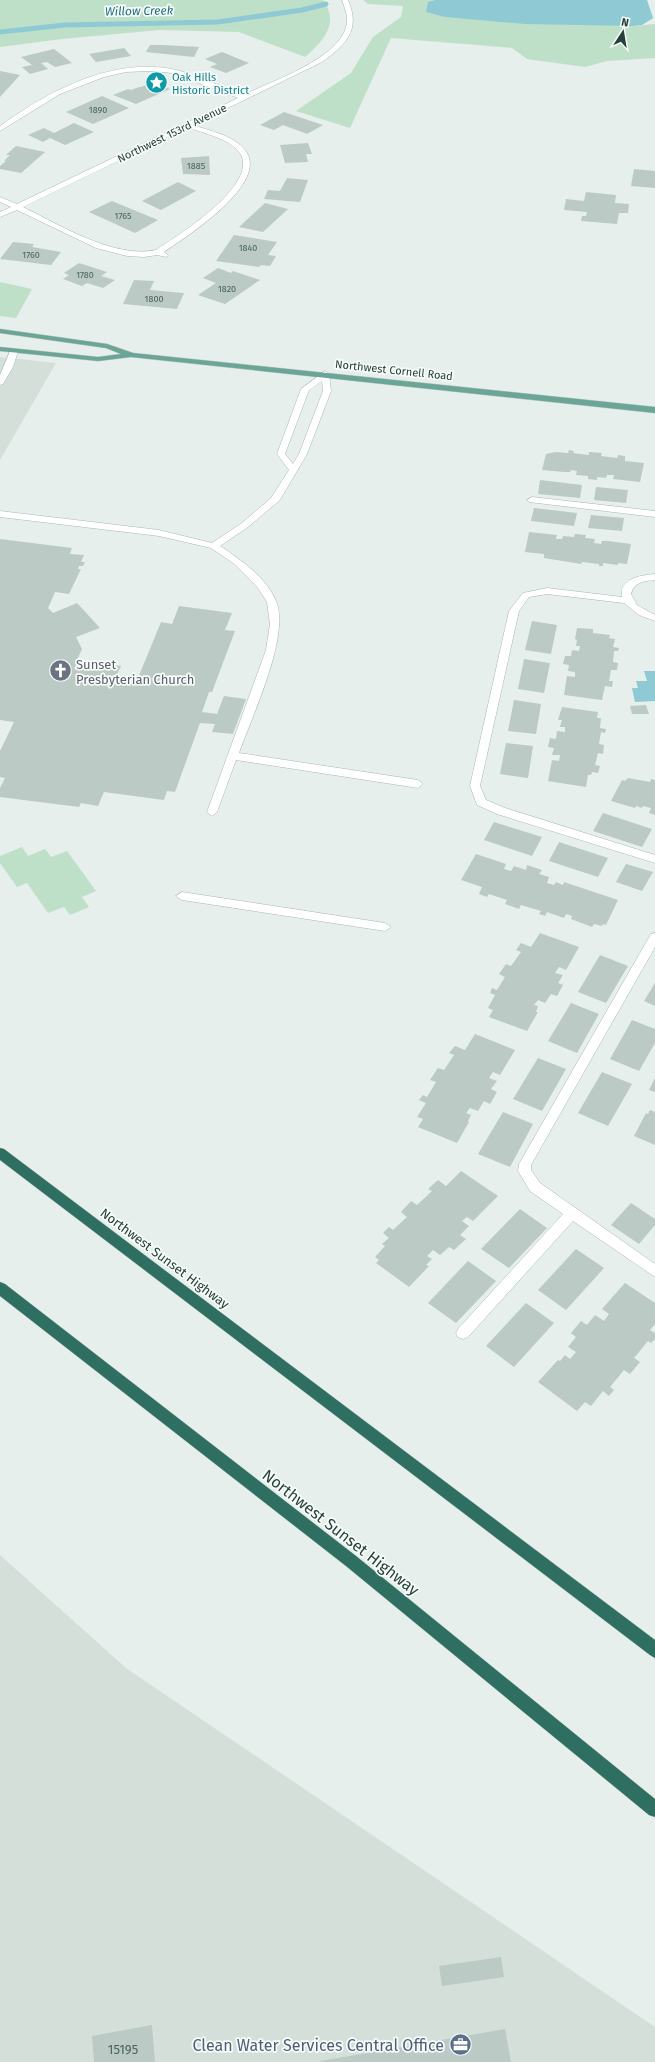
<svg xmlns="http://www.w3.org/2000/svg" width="655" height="2062" viewBox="0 0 655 2062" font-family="'Fira Sans',sans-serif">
  <rect width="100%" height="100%" fill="#e6efeb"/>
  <!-- built -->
  <g fill="#d4dfda">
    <polygon points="0,357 56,363 0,460"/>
    <polygon points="0,1555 126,1668 655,2027 655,2062 0,2062"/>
  </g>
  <!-- green -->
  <g fill="#bfe0c8">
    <path d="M0,0H323C340,23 323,42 305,57L239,32L160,30L62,39L0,47Z"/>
    <polygon points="363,0 435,0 428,2 445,17 632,26 655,24 655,58 607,61 585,67 527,59 512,48 391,38 350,128 296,111 351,73 373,37 401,17 403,6 368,4"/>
    <polygon points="0,282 32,289 16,318 0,316"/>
    <polygon points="22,847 28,856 45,849 51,857 67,851 96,891 82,897 89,907 70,915 64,907 48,913 27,883 17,887 0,863 0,856"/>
  </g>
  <!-- water -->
  <g fill="#8ec9d4">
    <polygon points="435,0 647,0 653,18 642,25 632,26 525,24 445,17 426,12 428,2"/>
    <polygon points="644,671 655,671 655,701 635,702 632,688 638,688 636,681 647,681"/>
  </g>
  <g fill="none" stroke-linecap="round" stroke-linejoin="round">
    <!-- stream -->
    <polyline stroke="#8ec9d4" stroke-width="5" points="0,32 65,25 218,22 302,10 326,4"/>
  </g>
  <!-- building -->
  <g fill="#bbcac4">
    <polygon points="150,45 163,45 199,47 194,57 146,52"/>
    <polygon points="124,48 131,56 96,62 89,54"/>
    <polygon points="54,49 72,63 55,67 47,62 41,63 48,69 30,74 22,67 32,65 21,57"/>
    <polygon points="222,52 249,63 226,73 210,67 217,64 205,59"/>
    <polygon points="0,71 20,75 0,97"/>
    <polygon points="153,82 170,89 136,104 113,95 128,89 131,90 139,87 141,87"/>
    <polygon points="102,96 129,108 93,124 66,112"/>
    <polygon points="284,112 323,125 307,134 283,125 274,130 260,125"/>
    <polygon points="74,123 94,132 65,145 50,138 43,142 28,135 44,128 54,133"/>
    <polygon points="308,143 312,154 306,154 308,162 285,163 280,145"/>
    <polygon points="16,146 45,152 21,173 0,169 0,166 6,161 4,161 10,155 6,155"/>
    <polygon points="209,156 210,175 183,174 181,158"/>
    <polygon points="634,169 655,171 655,188 631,186"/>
    <polygon points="287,178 308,180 300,202 264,199 268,190 280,191"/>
    <polygon points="178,182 196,191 161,210 142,201"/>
    <polygon points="586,192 616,195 615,203 629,204 628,213 619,213 617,224 581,221 582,216 586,216 587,212 564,210 566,199 584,201"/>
    <polygon points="112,201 158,220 135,233 89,212"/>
    <polygon points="265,203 288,209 263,232 239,227"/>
    <polygon points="234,235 277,242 268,255 276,256 270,266 261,265 259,267 216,261"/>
    <polygon points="13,242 34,244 32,247 61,252 51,265 0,259"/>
    <polygon points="79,263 107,272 101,276 115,280 103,288 87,283 82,286 63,279 69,275 64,273"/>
    <polygon points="218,268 231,273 233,271 260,280 225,304 198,295 216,283 203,278"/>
    <polygon points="134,280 154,281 150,290 184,293 177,309 123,304"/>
    <polygon points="569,450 574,451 573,453 589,455 589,452 602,453 601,456 617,458 618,455 625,456 625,461 644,463 640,482 613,479 614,475 607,475 606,478 597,477 597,480 588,479 588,476 576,475 577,471 571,470 570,472 564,472 542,470 546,454 556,452 568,453"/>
    <polygon points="540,480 582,485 580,498 538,494"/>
    <polygon points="596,487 628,490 626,503 594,500"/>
    <polygon points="534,508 577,513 574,526 531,521"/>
    <polygon points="591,515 624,518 622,531 588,528"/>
    <polygon points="529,532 557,535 556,539 562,539 563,536 574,537 575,534 586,535 585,538 595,539 594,543 601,544 602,541 608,541 631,544 627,564 618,563 618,565 603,563 603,566 599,566 599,564 582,562 581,564 544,558 544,554 525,552"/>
    <polygon points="0,539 72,548 70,554 84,555 81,562 85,562 83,566 79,566 78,569 81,569 69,594 55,592 48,608 53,613 77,603 100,628 76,637 82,649 77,660 121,666 117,675 138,678 161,622 172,624 179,606 232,613 225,630 235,631 212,692 209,692 202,712 217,714 224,696 246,699 233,734 212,732 215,724 200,723 175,792 167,791 164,800 104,792 98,806 81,803 79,807 0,797 0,788 5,778 0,777 0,751 14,722 0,720"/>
    <polygon points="532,621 557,625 551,654 525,650"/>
    <polygon points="577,628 593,629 593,633 610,635 609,638 615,639 613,647 619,648 618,651 614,651 613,662 618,663 617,670 611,670 609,681 613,681 612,687 605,686 602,700 564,695 567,676 575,677 575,672 568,671 569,665 563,664 565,656 571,656 572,650 579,651 580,646 576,646 577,640 575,639"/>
    <polygon points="524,659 550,663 544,693 518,689"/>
    <polygon points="514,700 541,704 536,734 508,731"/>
    <polygon points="646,705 649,714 632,714 630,706"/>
    <polygon points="562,707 598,712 597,718 601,718 600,728 606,729 605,733 601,732 599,744 604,745 603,754 598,753 595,765 600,766 598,773 592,772 591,775 588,775 586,787 548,781 552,760 559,761 560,755 552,755 554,748 548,747 550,738 556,739 557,731 565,732 565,727 560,727 562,720 558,720"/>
    <polygon points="506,743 533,746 528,778 500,774"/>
    <polygon points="628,778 650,782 651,779 655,780 655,815 649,813 651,808 643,806 642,808 636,806 635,808 611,801 622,780 625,781"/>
    <polygon points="603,813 652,829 642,847 593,831"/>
    <polygon points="494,822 542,837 532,856 484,840"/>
    <polygon points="559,842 608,858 598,877 549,861"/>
    <polygon points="476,854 506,864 504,869 511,871 514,866 526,870 527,865 542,870 539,874 549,877 547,883 554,885 556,882 563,885 564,882 618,900 606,925 603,924 602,926 594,924 592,927 571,919 572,916 566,914 564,918 547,912 545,916 539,914 541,911 521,905 519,909 505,904 507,900 489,894 487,897 479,894 482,887 461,880"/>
    <polygon points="626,864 653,872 642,891 616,882"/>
    <polygon points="540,933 579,947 566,970 559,967 555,973 563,975 558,983 563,985 557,996 551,994 545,1003 538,1000 534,1005 538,1006 536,1012 538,1012 527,1031 489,1017 493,1010 488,1008 495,995 490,993 492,988 497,990 505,977 499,974 506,964 511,966 521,952 516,950 521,943 531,947"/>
    <polygon points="600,955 628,966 606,1003 578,992"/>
    <polygon points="655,983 655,1006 644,1001"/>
    <polygon points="571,1003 599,1014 577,1053 548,1041"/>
    <polygon points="632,1020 655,1029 655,1043 639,1071 610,1059"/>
    <polygon points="475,1034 515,1050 500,1075 493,1072 489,1078 497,1081 491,1089 497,1092 490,1104 484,1101 478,1111 470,1108 466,1113 471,1115 468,1121 469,1122 457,1143 418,1127 423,1119 417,1117 426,1103 419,1100 423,1095 427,1097 436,1082 430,1080 438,1068 444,1070 454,1055 449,1053 455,1046 465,1050"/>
    <polygon points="538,1058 566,1069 542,1111 513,1099"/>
    <polygon points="602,1072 632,1084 608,1126 578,1113"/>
    <polygon points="655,1078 655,1092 649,1090"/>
    <polygon points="650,1110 655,1112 655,1145 634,1136 646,1113 648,1114"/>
    <polygon points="503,1112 533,1124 510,1167 478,1154"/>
    <polygon points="461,1171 498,1196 473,1221 467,1217 462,1221 469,1226 460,1235 466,1239 454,1250 449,1247 440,1255 433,1250 427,1256 432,1259 426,1265 429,1266 409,1287 376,1263 379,1260 375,1257 385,1246 382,1244 389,1238 383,1233 389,1227 393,1230 407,1217 401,1212 411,1201 417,1205 432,1191 428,1189 438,1180 446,1186"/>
    <polygon points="631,1203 655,1219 655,1225 639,1244 611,1225"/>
    <polygon points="520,1209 547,1228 509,1268 481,1249"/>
    <polygon points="576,1249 604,1268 566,1310 538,1290"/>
    <polygon points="468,1261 496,1281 456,1323 428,1303"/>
    <polygon points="625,1283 655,1303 655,1324 650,1330 655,1333 655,1339 651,1343 648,1341 634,1358 640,1362 630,1374 624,1370 610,1387 614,1390 609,1396 603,1391 591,1406 585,1402 577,1411 538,1382 558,1360 560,1361 565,1355 570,1359 576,1352 568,1347 576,1337 571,1333 581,1321 587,1325 595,1315 604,1321 609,1314 602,1309"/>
    <polygon points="526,1303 554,1323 514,1367 486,1346"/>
    <polygon points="501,1957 504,1977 442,1986 439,1966"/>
    <polygon points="152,2025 155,2062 94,2062 92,2036"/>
    <polygon points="505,2029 511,2062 321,2062 321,2061"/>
  </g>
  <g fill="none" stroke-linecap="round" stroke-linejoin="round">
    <defs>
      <g id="minor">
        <path d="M342,0H348C361,30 346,45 322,62L193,125C210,131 233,135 245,150C271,183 186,237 164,252L168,255L167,257L157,255L144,257L127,256L96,248L17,210L0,217V212L11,207L0,202V197L17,204L238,98L173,73L148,71L126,72L104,77L60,94L0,131V126C49,91 110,58 172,69C195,74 221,87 243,95C271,82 339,58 346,27C349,17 345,9 342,0ZM188,127C202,133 231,139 240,153C260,185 177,236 156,250C114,259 60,225 23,207Z"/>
        <polygon points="11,349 18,351 13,367 3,384 0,385 0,375"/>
        <path d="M325,371L329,374L331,391L307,454L280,500L248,527L220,546C241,560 266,577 276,601C291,634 251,719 239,753L418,780L423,784L418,788L236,760L217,812L212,816L207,812L266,650L270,624L267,602L258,588L236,565L211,548L159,536L0,517V511L159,530L212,543L242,523L271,498L289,470L277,454L301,389ZM322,381L323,391L299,454L293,464L285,454L309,390Z"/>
        <polygon points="532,497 655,511 655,517 529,502 527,500"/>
        <path d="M655,574V580C644,581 634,582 631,594L637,605L655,615V621L639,615L624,603L547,594L529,597L519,611L480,786L486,800L505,808L655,855V863L497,814L477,805L470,786L509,611L523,593L547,588L622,597C618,578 643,575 655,574Z"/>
        <polygon points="182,892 385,923 391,927 385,931 182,900 176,896"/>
        <polygon points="655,933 655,947 531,1165 531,1170 540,1183 655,1264 655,1277 573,1221 468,1337 463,1339 458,1337 456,1333 458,1329 563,1214 530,1191 518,1171 519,1164 651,934"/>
      </g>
      <polygon id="major" points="0,329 107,344 133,353 655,407 655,413 131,357 98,361 0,351 0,347 98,357 121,354 106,348 0,333"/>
      <g id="highway">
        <polygon points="0,1148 4,1149 655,1640 655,1658 650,1655 0,1160"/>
        <polygon points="0,1282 5,1284 356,1556 655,1799 655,1817 649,1815 346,1566 0,1296"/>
      </g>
    </defs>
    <!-- minor casing -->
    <use href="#minor" stroke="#a8b8b2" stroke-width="1"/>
    <!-- major casing -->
    <use href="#major" stroke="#c2cac8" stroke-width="1"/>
    <!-- highway casing -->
    <use href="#highway" stroke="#c2cac8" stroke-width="1"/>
    <!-- minor -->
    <use href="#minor" fill="#fff" fill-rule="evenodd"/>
    <!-- major -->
    <use href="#major" fill="#6aa596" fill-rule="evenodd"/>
    <!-- highway -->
    <use href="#highway" fill="#2f6f62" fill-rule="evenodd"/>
  </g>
  <!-- icons -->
  <defs>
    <symbol id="sight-disc" viewBox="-11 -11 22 22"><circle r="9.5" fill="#0f9aa8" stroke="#f7fbf9"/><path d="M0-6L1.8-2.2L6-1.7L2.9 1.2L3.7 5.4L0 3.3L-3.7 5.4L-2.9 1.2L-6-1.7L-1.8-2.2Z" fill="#fff"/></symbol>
    <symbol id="church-disc" viewBox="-11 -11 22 22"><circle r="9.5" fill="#6b7280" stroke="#f7fbf9"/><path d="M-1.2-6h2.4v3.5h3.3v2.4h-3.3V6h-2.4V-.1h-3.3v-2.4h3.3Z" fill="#fff"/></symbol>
    <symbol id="office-disc" viewBox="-11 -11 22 22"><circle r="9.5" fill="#5c6f8a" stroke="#f7fbf9"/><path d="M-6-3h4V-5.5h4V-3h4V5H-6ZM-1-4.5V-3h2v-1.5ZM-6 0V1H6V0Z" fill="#fff"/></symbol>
  </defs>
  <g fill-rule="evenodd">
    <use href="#sight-disc" x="144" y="70" width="25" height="25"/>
    <use href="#church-disc" x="48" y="658" width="25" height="25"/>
    <use href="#office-disc" x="448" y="2032" width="25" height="25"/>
  </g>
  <g text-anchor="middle" stroke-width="3.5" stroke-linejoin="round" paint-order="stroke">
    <!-- far-number labels -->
    <g font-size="9" fill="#4a645c">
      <text x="98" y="113">1890</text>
      <text x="196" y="169">1885</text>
      <text x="123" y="219">1765</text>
      <text x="248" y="251">1840</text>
      <text x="31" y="258">1760</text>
      <text x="85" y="278">1780</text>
      <text x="227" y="292">1820</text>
      <text x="154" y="302">1800</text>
    </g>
    <!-- far-culture labels -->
    <g font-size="11" fill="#0d838f" stroke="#f7fbf9" text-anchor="start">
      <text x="172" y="81">Oak Hills<tspan x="172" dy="13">Historic District</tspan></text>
    </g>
    <!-- far-street labels -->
    <g font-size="11" fill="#24423a" stroke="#f7fbf9">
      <text transform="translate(172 133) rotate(-26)" y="4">Northwest 153rd Avenue</text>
      <text transform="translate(394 370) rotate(6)" y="4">Northwest Cornell Road</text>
    </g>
    <!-- far-water labels -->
    <g font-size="12" font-style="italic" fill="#1c6f80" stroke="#f7fbf9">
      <text transform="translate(139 11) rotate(-1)" y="4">Willow Creek</text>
    </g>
    <!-- worship labels -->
    <g font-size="13" fill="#5b616d" stroke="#f7fbf9" text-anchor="start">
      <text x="76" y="669">Sunset<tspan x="76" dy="15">Presbyterian Church</tspan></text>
    </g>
    <!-- street labels -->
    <g font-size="13" fill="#24423a" stroke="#f7fbf9">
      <text transform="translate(165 1258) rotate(37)" y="5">Northwest Sunset Highway</text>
    </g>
    <!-- near-number labels -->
    <g font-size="13" fill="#4a645c">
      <text x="123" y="2054">15195</text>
    </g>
    <!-- near-street labels -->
    <g font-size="16" fill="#24423a" stroke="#f7fbf9">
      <text transform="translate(341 1532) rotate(38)" y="6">Northwest Sunset Highway</text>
    </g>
    <!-- near-service labels -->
    <g font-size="16" fill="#4e5e75" stroke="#f7fbf9" text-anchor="end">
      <text x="444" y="2051">Clean Water Services Central Office</text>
    </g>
  </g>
  <!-- north arrow -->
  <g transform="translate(623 32) rotate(12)" stroke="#f7fbf9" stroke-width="3" paint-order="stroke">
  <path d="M0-3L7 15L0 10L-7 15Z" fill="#24423a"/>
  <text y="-6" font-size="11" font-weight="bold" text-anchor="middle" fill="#24423a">N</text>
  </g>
</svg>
